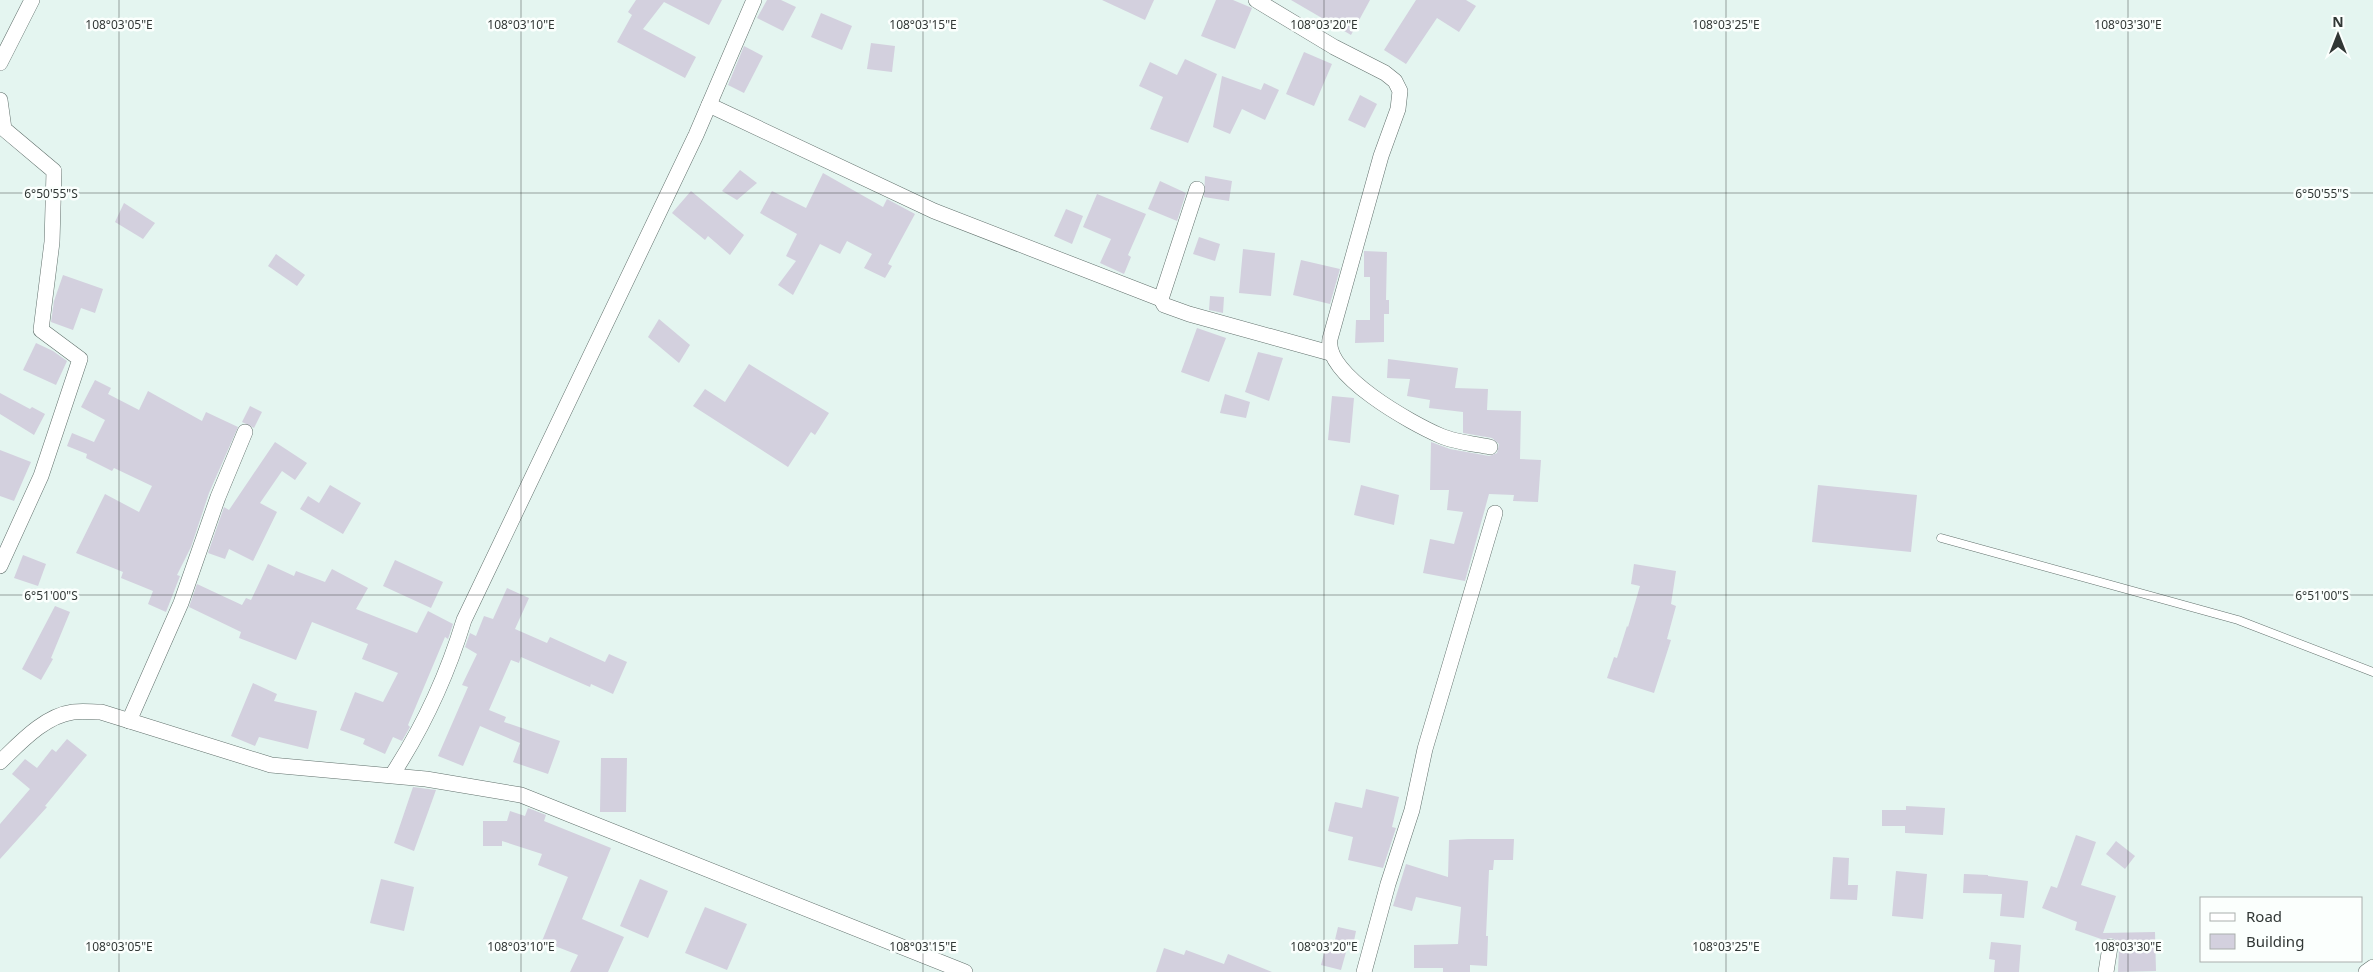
<svg xmlns="http://www.w3.org/2000/svg" width="2373" height="972" viewBox="0 0 2373 972" font-family="'Noto Sans',sans-serif">
  <rect width="100%" height="100%" fill="#e4f5f0"/>
  <!-- building -->
  <g fill="#d3d0de">
    <polygon points="636,0 722,0 709,25 664,2 643,29 696,57 685,78 617,42 632,15 628,12"/>
    <polygon points="767,0 781,0 796,7 783,31 757,18"/>
    <polygon points="1102,0 1154,0 1145,20"/>
    <polygon points="1216,0 1233,0 1252,8 1235,49 1201,36"/>
    <polygon points="1291,0 1370,0 1351,35"/>
    <polygon points="1416,0 1466,0 1476,6 1459,32 1437,18 1406,64 1384,50"/>
    <polygon points="821,13 852,26 842,50 811,37"/>
    <polygon points="871,43 895,46 892,72 867,69"/>
    <polygon points="744,46 763,56 744,93 728,85"/>
    <polygon points="1304,52 1332,64 1314,106 1286,94"/>
    <polygon points="1185,59 1217,74 1188,143 1150,129 1163,97 1139,86 1150,62 1177,75"/>
    <polygon points="1222,76 1261,90 1264,83 1279,90 1265,120 1242,109 1230,134 1213,127"/>
    <polygon points="1360,95 1377,104 1365,128 1348,120"/>
    <polygon points="740,170 757,183 737,200 722,191"/>
    <polygon points="823,173 883,207 887,199 915,214 888,264 892,266 885,278 864,268 872,254 847,241 840,254 820,244 793,295 778,285 796,261 786,256 797,234 760,213 772,191 806,208"/>
    <polygon points="1205,176 1232,181 1229,201 1204,197"/>
    <polygon points="1160,181 1186,193 1177,221 1148,209"/>
    <polygon points="691,191 744,235 730,255 708,236 705,240 672,213"/>
    <polygon points="1097,194 1146,214 1128,255 1131,257 1124,274 1100,263 1111,239 1083,227"/>
    <polygon points="124,203 155,223 143,239 115,222"/>
    <polygon points="1066,209 1083,216 1072,244 1054,236"/>
    <polygon points="1199,237 1220,244 1215,261 1193,254"/>
    <polygon points="1243,249 1275,253 1271,296 1239,293"/>
    <polygon points="1364,251 1387,252 1386,300 1389,300 1389,314 1384,314 1384,342 1355,343 1356,320 1370,320 1370,277 1364,277"/>
    <polygon points="276,254 305,275 297,286 268,266"/>
    <polygon points="1301,260 1340,269 1330,304 1293,295"/>
    <polygon points="63,275 103,289 95,313 81,308 73,330 51,322 54,301"/>
    <polygon points="1210,296 1224,297 1223,313 1209,310"/>
    <polygon points="659,319 690,345 679,363 648,337"/>
    <polygon points="1197,328 1226,338 1209,382 1181,372"/>
    <polygon points="36,343 53,351 67,361 56,385 23,370"/>
    <polygon points="1258,352 1283,358 1269,401 1245,392"/>
    <polygon points="1388,359 1458,368 1455,388 1488,389 1487,410 1521,411 1520,459 1541,460 1538,502 1513,501 1514,495 1489,494 1465,581 1423,573 1430,539 1454,544 1463,512 1447,510 1449,490 1430,490 1431,442 1450,449 1489,456 1497,453 1499,444 1492,438 1463,433 1463,412 1429,408 1430,400 1407,396 1410,379 1387,378"/>
    <polygon points="749,364 829,413 815,435 811,432 788,467 693,406 705,389 725,402"/>
    <polygon points="95,380 111,388 108,394 139,410 148,391 202,421 206,412 238,427 209,493 191,547 177,575 180,576 166,612 148,604 153,591 121,578 123,572 76,553 105,494 139,512 152,486 114,468 112,471 86,458 87,454 67,446 72,433 94,442 105,420 81,407"/>
    <polygon points="0,393 30,409 32,407 45,414 34,435 0,414"/>
    <polygon points="1225,394 1250,402 1246,418 1220,413"/>
    <polygon points="1332,396 1354,398 1350,443 1328,440"/>
    <polygon points="250,406 262,412 254,428 242,422"/>
    <polygon points="275,442 307,463 295,480 282,471 260,503 277,512 253,561 229,549 225,559 208,553 224,507 229,510"/>
    <polygon points="0,450 31,462 14,501 0,496"/>
    <polygon points="330,485 361,503 343,534 300,509 308,496 319,503"/>
    <polygon points="1361,485 1399,495 1394,525 1354,515"/>
    <polygon points="1818,485 1917,495 1911,552 1812,542"/>
    <polygon points="23,555 46,564 38,586 14,578"/>
    <polygon points="395,560 443,582 431,608 383,586"/>
    <polygon points="268,564 294,576 296,571 325,582 332,569 368,588 356,609 417,633 428,611 453,624 448,639 445,637 408,725 410,727 402,741 393,737 385,754 363,744 365,739 340,730 355,692 383,702 398,673 362,659 368,644 312,622 296,660 239,638 241,632 189,607 197,584 242,605 246,598 251,600"/>
    <polygon points="1634,564 1676,571 1671,604 1676,606 1667,639 1671,640 1654,693 1607,678 1614,657 1617,658 1627,626 1628,627 1640,586 1631,584"/>
    <polygon points="507,588 529,598 515,629 547,643 550,637 605,662 609,654 627,662 613,694 591,684 590,687 521,657 519,663 511,660 489,710 506,717 504,722 560,741 548,774 513,762 520,743 480,726 463,766 438,756 468,687 462,685 477,654 465,647 470,633 476,636 484,616 493,619"/>
    <polygon points="55,606 70,612 51,658 53,659 41,680 22,669"/>
    <polygon points="253,683 277,694 274,701 317,711 308,749 259,737 255,746 231,736"/>
    <polygon points="67,739 87,755 45,806 47,807 0,859 0,824 30,789 12,774 25,759 37,768 52,749 56,752"/>
    <polygon points="601,758 627,758 626,812 600,812"/>
    <polygon points="413,787 436,790 414,851 394,843"/>
    <polygon points="1366,789 1399,797 1392,827 1396,828 1383,868 1348,860 1353,837 1328,831 1335,802 1362,808"/>
    <polygon points="1906,806 1945,808 1943,835 1905,833 1905,826 1882,826 1882,810 1906,810"/>
    <polygon points="528,808 546,815 544,821 611,848 582,919 624,937 608,972 570,972 578,955 542,941 568,877 538,865 542,854 502,841 502,846 483,846 483,821 507,821 510,811 525,816"/>
    <polygon points="2076,835 2096,842 2081,885 2116,896 2103,933 2155,932 2156,971 2118,972 2119,948 2116,940 2111,938 2104,940 2075,930 2077,922 2042,908 2051,886 2057,888"/>
    <polygon points="1468,839 1514,839 1513,860 1494,860 1493,870 1489,870 1486,936 1488,936 1487,966 1470,965 1470,972 1443,972 1443,968 1414,968 1414,945 1458,944 1461,907 1416,897 1412,911 1393,906 1406,864 1448,877 1449,840"/>
    <polygon points="2116,841 2135,856 2125,869 2106,854"/>
    <polygon points="1833,857 1849,858 1848,885 1858,885 1857,900 1830,899"/>
    <polygon points="1896,871 1927,874 1923,919 1892,916"/>
    <polygon points="1964,874 1988,875 1988,876 2028,881 2024,918 2000,916 2002,894 1963,893"/>
    <polygon points="381,879 414,887 404,931 370,923"/>
    <polygon points="640,879 668,891 648,938 620,926"/>
    <polygon points="705,907 747,924 727,970 685,953"/>
    <polygon points="1338,927 1356,931 1353,946 1348,945 1341,970 1321,965 1327,942 1334,944"/>
    <polygon points="1991,942 2021,945 2019,972 1994,972 1995,960 1989,959"/>
    <polygon points="1164,948 1184,955 1186,950 1224,964 1228,954 1272,972 1156,972"/>
  </g>
  <g fill="none" stroke-linecap="round" stroke-linejoin="round">
    <defs>
      <polyline id="lane" points="1941,538 2238,620 2373,672"/>
      <g id="street">
        <path d="M1256,0L1334,47L1385,73L1395,81L1400,91L1398,109L1381,156L1330,339C1324,375 1411,423 1441,436C1455,442 1474,444 1490,447"/>
        <polyline points="0,63 32,0"/>
        <polyline points="0,100 4,129 54,171 52,242 41,330 80,359 41,476 0,566"/>
        <polyline points="709,105 934,211 1161,299"/>
        <polyline points="1197,189 1161,299 1164,305 1189,314 1330,353"/>
        <polyline points="129,721 181,603 218,497 245,432"/>
        <path d="M0,762C20,743 44,716 73,712C82,711 92,712 101,712L271,765L426,779L521,795L965,972"/>
        <path d="M392,775C424,726 447,676 464,620L696,135L754,0"/>
        <polyline points="1364,972 1388,884 1412,810 1425,749 1495,513"/>
        <polyline points="2106,972 2110,947"/>
        <polyline points="2366,972 2373,967"/>
      </g>
    </defs>
    <!-- lane casing -->
    <use href="#lane" stroke="#61706c" stroke-width="9"/>
    <!-- street casing -->
    <use href="#street" stroke="#61706c" stroke-width="16"/>
    <!-- lane -->
    <use href="#lane" stroke="#fff" stroke-width="8"/>
    <!-- street -->
    <use href="#street" stroke="#fff" stroke-width="15"/>
  </g>
  <!-- ticks -->
  <path fill="none" stroke="#313735" stroke-width="1" stroke-opacity="0.45" d="M119,0V972M521,0V972M923,0V972M1324,0V972M1726,0V972M2128,0V972M0,193H2373M0,595H2373"/>
  <g font-size="12" text-anchor="middle" fill="#313735" stroke="#fbfffd" stroke-width="5" stroke-linejoin="round" paint-order="stroke">
    <text x="119" y="29">108°03'05"E</text>
    <text x="521" y="29">108°03'10"E</text>
    <text x="923" y="29">108°03'15"E</text>
    <text x="1324" y="29">108°03'20"E</text>
    <text x="1726" y="29">108°03'25"E</text>
    <text x="2128" y="29">108°03'30"E</text>
    <text x="51" y="198">6°50'55"S</text>
    <text x="2322" y="198">6°50'55"S</text>
    <text x="51" y="600">6°51'00"S</text>
    <text x="2322" y="600">6°51'00"S</text>
    <text x="119" y="951">108°03'05"E</text>
    <text x="521" y="951">108°03'10"E</text>
    <text x="923" y="951">108°03'15"E</text>
    <text x="1324" y="951">108°03'20"E</text>
    <text x="1726" y="951">108°03'25"E</text>
    <text x="2128" y="951">108°03'30"E</text>
  </g>
  <!-- legend -->
  <rect x="2200" y="897" width="162" height="65" fill="#fbfffd" stroke="#aaafad"/>
  <rect x="2210" y="913" width="25" height="8" fill="#ffffff" stroke="#aaafad"/>
  <text x="2246" y="922" font-size="15" fill="#313735">Road</text>
  <rect x="2210" y="934" width="25" height="15" fill="#d3d0de" stroke="#aaafad"/>
  <text x="2246" y="947" font-size="15" fill="#313735">Building</text>
  <!-- north arrow -->
  <g transform="translate(2338 35)" stroke="#fbfffd" stroke-width="4" paint-order="stroke">
  <path d="M0-4L9 19L0 12L-9 19Z" fill="#313735"/>
  <text y="-8" font-size="14" font-weight="bold" text-anchor="middle" fill="#313735">N</text>
  </g>
</svg>
